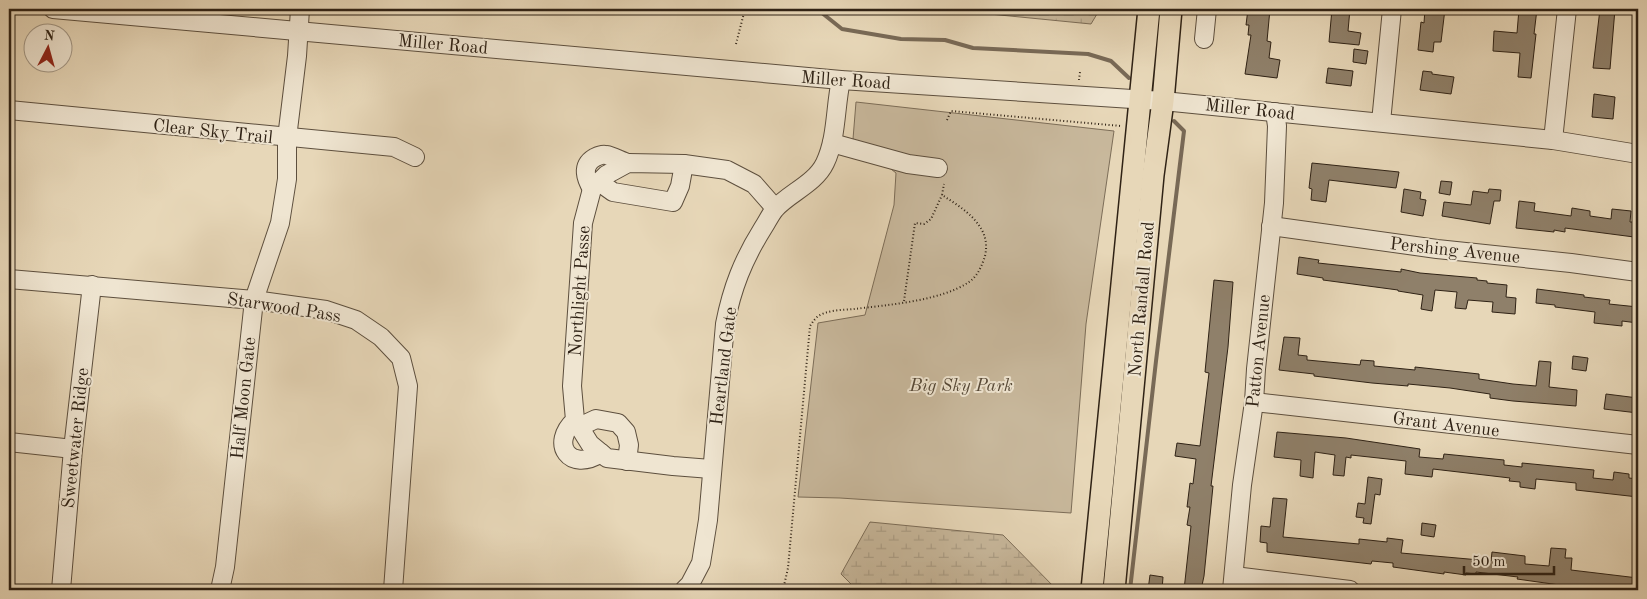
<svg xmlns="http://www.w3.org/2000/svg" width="1647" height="599" viewBox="0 0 1647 599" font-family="'Old Standard TT',serif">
  <defs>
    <pattern id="wetland-marsh" width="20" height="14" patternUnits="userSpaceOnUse" patternTransform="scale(1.25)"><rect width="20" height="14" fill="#c8b89c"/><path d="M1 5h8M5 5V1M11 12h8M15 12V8" fill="none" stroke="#ac9e86"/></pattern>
  </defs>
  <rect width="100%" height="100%" fill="#e7d7b8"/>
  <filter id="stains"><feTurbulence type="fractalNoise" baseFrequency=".004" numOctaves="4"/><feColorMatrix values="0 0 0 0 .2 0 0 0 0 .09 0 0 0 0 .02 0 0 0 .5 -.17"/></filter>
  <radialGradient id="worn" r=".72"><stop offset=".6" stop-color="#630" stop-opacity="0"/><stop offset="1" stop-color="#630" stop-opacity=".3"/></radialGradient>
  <!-- green -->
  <g fill="#c8b89c" stroke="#7c6d58">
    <polygon points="226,9 291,9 291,14"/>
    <polygon points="856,102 1114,131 1086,324 1071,513 840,498 798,497 818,323 865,315 894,205 896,173 853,139"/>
  </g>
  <!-- wetland -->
  <g fill="url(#wetland-marsh)" stroke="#7c6d58">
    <polygon points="939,9 1100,9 1091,24"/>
    <polygon points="870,522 1003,535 1057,590 857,590 841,574"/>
  </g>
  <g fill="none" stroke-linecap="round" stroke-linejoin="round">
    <!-- stream -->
    <g stroke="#786956" stroke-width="4">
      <polyline points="822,9 822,13 842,29 901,39 945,40 973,48 1088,54 1111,61 1129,78"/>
      <polyline points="1130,590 1156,361 1184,131 1174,121"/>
    </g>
  </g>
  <!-- building -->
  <g fill="#8f806a" stroke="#2f2215">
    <polygon points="1248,9 1270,9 1267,41 1271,42 1269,58 1280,60 1277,78 1245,74 1251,35 1248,35 1249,25 1246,25"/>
    <polygon points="1332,9 1350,9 1348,31 1361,33 1359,45 1329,42"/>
    <polygon points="1425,9 1445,9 1441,42 1434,42 1433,52 1418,50 1421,22 1424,23"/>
    <polygon points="1519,9 1537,9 1534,34 1536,34 1531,78 1518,77 1520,53 1493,51 1494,31 1517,33"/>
    <polygon points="1600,9 1615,9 1610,69 1593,68"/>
    <polygon points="1354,49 1368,51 1366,64 1353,62"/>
    <polygon points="1328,68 1353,71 1351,86 1326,83"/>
    <polygon points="1423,71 1432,72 1432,74 1454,77 1451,94 1420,90"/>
    <polygon points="1594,94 1615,97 1613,119 1592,117"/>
    <polygon points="1312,163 1399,172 1396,188 1329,180 1326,202 1311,200 1312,189 1309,188"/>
    <polygon points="1441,181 1452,182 1450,195 1439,193"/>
    <polygon points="1404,189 1421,192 1420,199 1426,200 1423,216 1401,212"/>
    <polygon points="1489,189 1501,190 1500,201 1494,201 1490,224 1442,216 1444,202 1471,205 1473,191 1488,193"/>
    <polygon points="1519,201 1535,203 1534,211 1571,216 1572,208 1590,211 1590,216 1611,219 1612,209 1631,211 1630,222 1635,222 1634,237 1565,228 1565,232 1554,230 1554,232 1516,228"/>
    <polygon points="1299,257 1319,260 1318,263 1401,272 1401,269 1420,273 1477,278 1477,280 1487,281 1487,283 1507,285 1506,297 1516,298 1515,314 1492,312 1493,302 1468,300 1466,309 1455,308 1457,292 1435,290 1432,311 1421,309 1423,295 1398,291 1398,290 1323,280 1323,278 1297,274"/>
    <polygon points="1214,280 1233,282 1228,347 1211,486 1213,486 1204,576 1201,590 1184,590 1191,526 1187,525 1190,507 1187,507 1190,483 1193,484 1196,459 1175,456 1177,443 1200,446 1209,373 1205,372"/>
    <polygon points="1537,289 1584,295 1584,297 1610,300 1609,304 1638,307 1638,323 1622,321 1622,326 1594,323 1595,312 1555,307 1555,305 1536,303"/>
    <polygon points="1284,337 1300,338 1298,355 1307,356 1307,360 1360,365 1361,360 1374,361 1374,366 1415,370 1415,367 1479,374 1479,379 1513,384 1536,386 1539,361 1551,362 1549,387 1577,390 1576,406 1513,401 1490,398 1490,394 1450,388 1408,384 1408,386 1372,383 1314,376 1314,374 1279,370"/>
    <polygon points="1573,356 1588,358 1586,371 1572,369"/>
    <polygon points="1606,394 1638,398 1638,413 1604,409"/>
    <polygon points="1277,432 1346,438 1420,449 1419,457 1443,459 1444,454 1504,460 1504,465 1522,467 1522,463 1594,470 1593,478 1613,480 1614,472 1629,474 1629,478 1638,479 1638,497 1576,490 1576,483 1536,479 1535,489 1520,487 1520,482 1509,481 1510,478 1433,469 1432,477 1405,474 1406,461 1351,455 1351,458 1346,457 1344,476 1333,475 1335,455 1315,452 1313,478 1300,476 1301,460 1274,457"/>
    <polygon points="1368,477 1382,479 1380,495 1375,494 1371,524 1363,523 1364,518 1356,517 1358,503 1365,504"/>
    <polygon points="1273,498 1287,499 1283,537 1359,544 1359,539 1387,542 1387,538 1403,540 1401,553 1491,561 1492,552 1525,556 1525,564 1549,566 1551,548 1566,549 1565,558 1572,558 1571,570 1638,578 1638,590 1595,590 1517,579 1518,577 1476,572 1476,574 1466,573 1466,575 1444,572 1444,574 1393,567 1393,563 1372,561 1371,564 1267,552 1267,543 1260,542 1261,526 1270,527"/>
    <polygon points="1422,523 1436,525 1434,537 1421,535"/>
    <polygon points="1150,575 1163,577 1162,590 1148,590"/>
  </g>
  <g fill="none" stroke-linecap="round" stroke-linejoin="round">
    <defs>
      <g id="minor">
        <polyline points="53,9 841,80 1163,101 1553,140 1638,154"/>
        <polyline points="1204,39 1207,9"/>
        <polyline points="9,110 394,147 415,157"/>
        <polyline points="1381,122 1392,9"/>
        <polyline points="1553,140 1567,9"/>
        <polyline points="832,143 908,164 938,168"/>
        <polyline points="599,182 613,192 673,202 680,186 684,164"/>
        <path d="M592,189C586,179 581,166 594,158C598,156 601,154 606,155C613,156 621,161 628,163"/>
        <polyline points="1271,226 1437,249 1571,263 1638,272"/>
        <polyline points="9,279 254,300 326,310 356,320 381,337 401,358 408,386 393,590"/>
        <polyline points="1254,402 1638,445"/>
        <polyline points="575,420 590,444 607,458 673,466 711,469"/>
        <polyline points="579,427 596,419 618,423 626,432 629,445 627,461"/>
        <polyline points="9,442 73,449"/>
        <path d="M601,453C570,473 549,444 575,420L572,386L583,223L592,189L606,175L628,163L684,164L727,170L754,184L775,208"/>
        <polyline points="1234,576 1350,590"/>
        <polyline points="61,590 73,449 92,285"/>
        <polyline points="220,590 225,567 254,300 280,223 287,179 287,138 297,56 300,9"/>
        <path d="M684,590L690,584L701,563L708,520L725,324C732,288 743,260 763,228C767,222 770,215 775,209C789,193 815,184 825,163C837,138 835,107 841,80"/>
        <polyline points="1232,590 1242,485 1254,402 1256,369 1274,203 1277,126 1275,112"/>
      </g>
      <g id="major">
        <polyline points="1092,590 1149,9"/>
        <polyline points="1114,590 1153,175 1163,101 1171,9"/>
      </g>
    </defs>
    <!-- minor casing -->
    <use href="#minor" stroke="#5d4f3e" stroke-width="20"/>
    <!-- major casing -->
    <use href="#major" stroke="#2f2215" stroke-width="24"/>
    <!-- path -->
    <g stroke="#2f2215" stroke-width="2" stroke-dasharray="1 2.5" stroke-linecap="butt">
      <polyline points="736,44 745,9"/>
      <polyline points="1079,80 1080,72"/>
      <polyline points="947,120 951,111 1121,126"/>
      <polyline points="904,301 915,223 924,224 931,219 942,195"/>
      <path d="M783,590L788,568L810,326C812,323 814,320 817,317C826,310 842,310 854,309C887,305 941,301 969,282C978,276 982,265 985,256C992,226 964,209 942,195L944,184"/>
    </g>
    <!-- minor -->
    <use href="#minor" stroke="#efe5d1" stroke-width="18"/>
    <!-- major -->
    <use href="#major" stroke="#e7d7b8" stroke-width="21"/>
  </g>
  <g text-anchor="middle" stroke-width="4" stroke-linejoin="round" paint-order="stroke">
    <!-- street labels -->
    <g font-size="18" fill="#2f2215" stroke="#efe5d1">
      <text transform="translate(443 44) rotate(5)" y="6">Miller Road</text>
      <text transform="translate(846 80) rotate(4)" y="6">Miller Road</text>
      <text transform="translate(1250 109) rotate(6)" y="6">Miller Road</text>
      <text transform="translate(213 131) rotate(6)" y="6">Clear Sky Trail</text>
      <text transform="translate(1455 250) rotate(6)" y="6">Pershing Avenue</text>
      <text transform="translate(579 291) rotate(-86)" y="6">Northlight Passe</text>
      <text transform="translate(1141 299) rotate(-85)" y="6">North Randall Road</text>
      <text transform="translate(284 307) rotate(9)" y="6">Starwood Pass</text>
      <text transform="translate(1258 351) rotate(-84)" y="6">Patton Avenue</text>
      <text transform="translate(723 366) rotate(-83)" y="6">Heartland Gate</text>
      <text transform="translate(243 398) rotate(-84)" y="6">Half Moon Gate</text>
      <text transform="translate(1446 424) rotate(7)" y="6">Grant Avenue</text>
      <text transform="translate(75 438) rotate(-84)" y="6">Sweetwater Ridge</text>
    </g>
    <!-- park labels -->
    <g font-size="18" font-style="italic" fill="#554837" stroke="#efe5d1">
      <text x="961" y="391">Big Sky Park</text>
    </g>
  </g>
  <!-- margin -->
  <rect width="1647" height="599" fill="none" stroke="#e7d7b8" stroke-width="30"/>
  <rect x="10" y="10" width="1627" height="579" fill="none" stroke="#2f2215" stroke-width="2.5"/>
  <rect x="15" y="15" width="1617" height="569" fill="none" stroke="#2f2215"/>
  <!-- north arrow -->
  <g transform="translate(48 48) rotate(6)"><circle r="24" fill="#efe5d1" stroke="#a29786"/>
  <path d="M0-4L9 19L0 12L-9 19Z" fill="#8f2418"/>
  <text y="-8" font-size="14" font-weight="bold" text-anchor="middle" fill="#2f2215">N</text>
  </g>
  <!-- scale -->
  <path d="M1464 566v8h90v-8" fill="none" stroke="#2f2215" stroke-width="2.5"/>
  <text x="1472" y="566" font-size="15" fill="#2f2215" stroke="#efe5d1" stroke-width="4" paint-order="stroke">50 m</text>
  <rect width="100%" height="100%" filter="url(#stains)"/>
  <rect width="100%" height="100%" fill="url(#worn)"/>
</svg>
